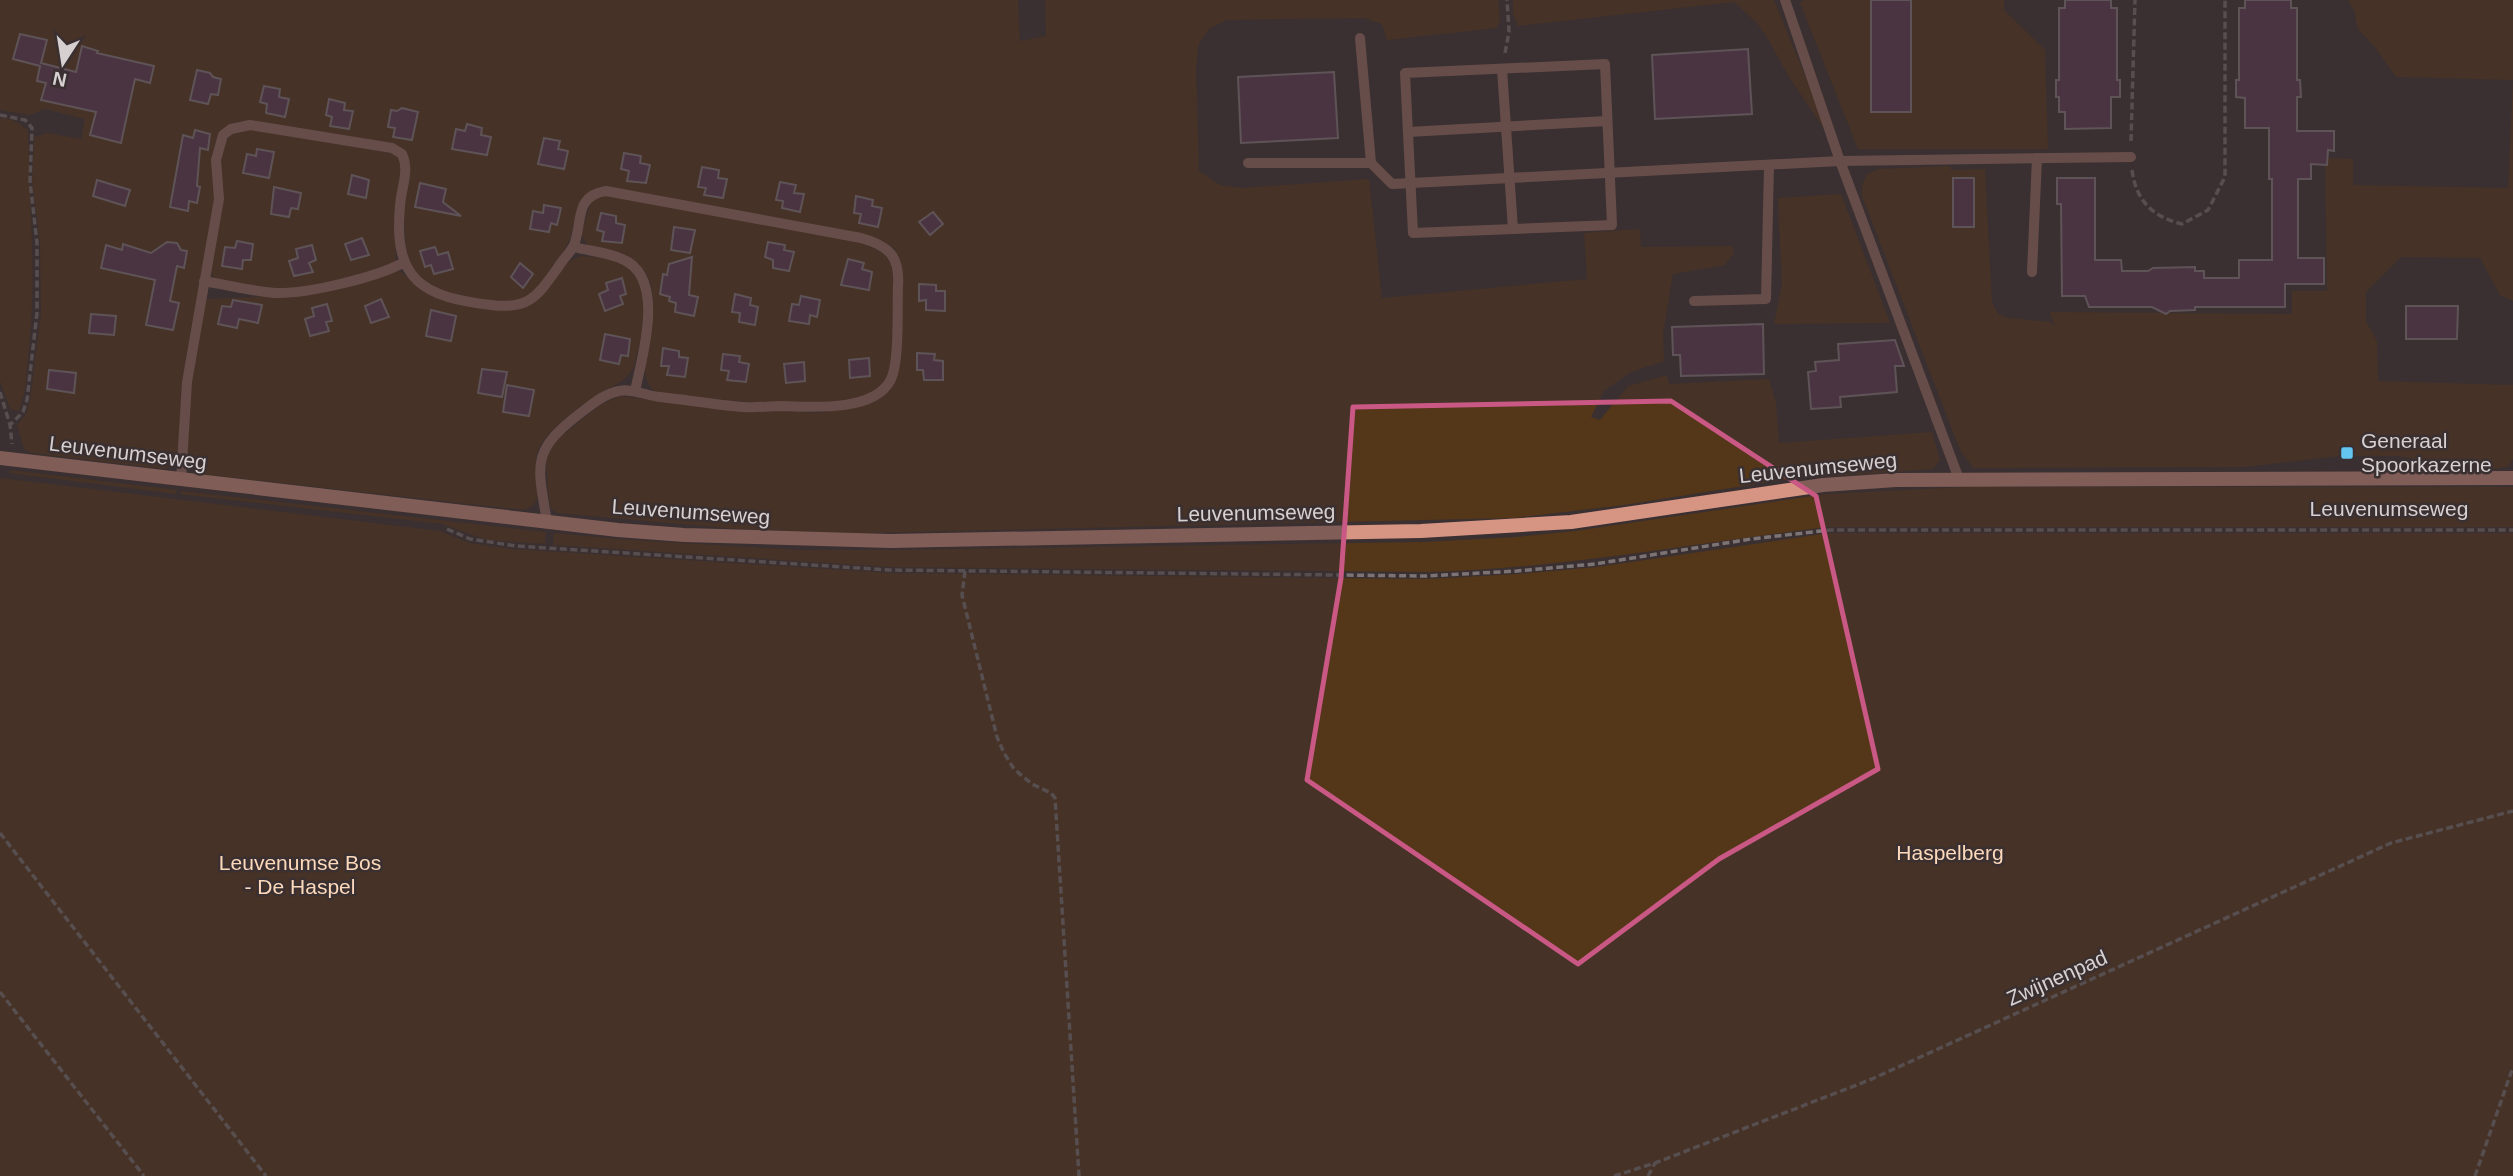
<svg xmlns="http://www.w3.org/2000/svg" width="2513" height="1176" viewBox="0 0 2513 1176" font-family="Arial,sans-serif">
  <rect width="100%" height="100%" fill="#3a3031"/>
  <!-- green -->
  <g fill="#543619">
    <path d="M0,0H1018L1020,41L1046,36L1045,0H1498L1500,21L1496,28L1387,40L1382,24L1364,18L1227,20L1210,28L1199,43L1196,65L1199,171L1220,185L1241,188L1369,179L1382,298L1587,279L1584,233L1640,229L1641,247L1732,246L1734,253L1725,265L1673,274L1663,334L1664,361L1631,372L1604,391L1591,417L1600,420L1628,386L1667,375L1669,384L1769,379L1776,403L1779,443L1932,432L1940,460L1933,469L1781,480L1624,505L1514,518L862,533L738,529L557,513L551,509L548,493L546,456L554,442L600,405L620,396L683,404L815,413L849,408L894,384L900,263L895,249L879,239L606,186C575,193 578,211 570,238C566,250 558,259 550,269C545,277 539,289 531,295C514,309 468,299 448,293C412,284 406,264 405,230C405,221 403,212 405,203C408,185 414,169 406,151L250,121C237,121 229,124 220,132L215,198L182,381L178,459L175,465L165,469L32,453L24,449L17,425L26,414L30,400L41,313L40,243L32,181L34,137L47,133L81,139L85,119L45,109L30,115L0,110Z"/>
    <polygon points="1513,0 1774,0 1831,139 1789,77 1767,37 1757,23 1734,2 1518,26 1513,14"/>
    <polygon points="1804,0 2004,0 2004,10 2045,50 2048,149 1858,149 1800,3"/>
    <polygon points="2348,0 2513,0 2513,301 2500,295 2480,258 2401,257 2366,292 2366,321 2377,341 2378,381 2513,385 2513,459 2509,466 2497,469 2465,467 2397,456 2339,456 2245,467 1973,468 1960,450 1862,196 1862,185 1867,174 1879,169 1950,166 1951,170 1985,169 1992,302 1998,314 2008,318 2051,322 2055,328 2050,312 2292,314 2292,291 2327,291 2325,158 2353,159 2353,185 2508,188 2513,80 2396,77 2375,47 2358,29 2354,10"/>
    <path d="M0,118L13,120L28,130C29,203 37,274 29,347C27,369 27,390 19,411L10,409L0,381Z"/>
    <path d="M249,129L390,153L398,157L401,170L395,206L396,261C359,276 315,291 274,289C254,287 234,282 214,278L211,273C213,247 216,154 229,137C233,131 242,131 249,129Z"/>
    <polygon points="1841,194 1890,323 1774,324 1782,284 1778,198"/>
    <path d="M606,195L860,242C894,253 895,266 893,299C893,321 896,359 887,379C868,421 698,397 657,393C621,369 680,296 635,261C623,251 603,249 588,246L581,235L591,201Z"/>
    <path d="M580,256C595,257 615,258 627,267C652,286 644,327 637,353C635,360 635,368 630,373C622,384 605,389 594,397C578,408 557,423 545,439C541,444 537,451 536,458C533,475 548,504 524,510L201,474L192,470L186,459L191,382L205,299L304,295L400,271L429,295L466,306L522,308L564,265Z"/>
    <polygon points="10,470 177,490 176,494 9,473"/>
    <polygon points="0,478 440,531 469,543 512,549 890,573 1427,579 1518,574 1597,567 1829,533 2513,533 2513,1176 0,1176"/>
    <path d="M1965,487H2513V527H1828C1694,543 1561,569 1426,572L889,567L553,545L554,533L617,539L799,550H889L1424,542L1516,537L1575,531L1826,494Z"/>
    <polygon points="181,491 546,532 545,544 487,540 442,524 180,494"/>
  </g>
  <!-- building -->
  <g fill="#603a54" stroke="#897e85" stroke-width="2">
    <rect x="1871" y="0" width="40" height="112"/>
    <polygon points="2065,0 2111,0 2111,8 2117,8 2117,80 2120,80 2120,97 2111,97 2111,128 2065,129 2065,112 2059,112 2059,97 2056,97 2056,80 2059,80 2059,8 2065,8"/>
    <polygon points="2245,0 2291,0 2291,8 2297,8 2297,80 2300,80 2301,97 2297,97 2297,131 2334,131 2334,151 2328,150 2327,165 2311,164 2311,179 2298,179 2298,258 2324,258 2324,284 2285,284 2285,307 2195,307 2195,310 2170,311 2166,314 2152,307 2089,307 2085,296 2062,296 2061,204 2057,204 2057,178 2095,178 2095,260 2121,260 2122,271 2148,271 2153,268 2195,267 2195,271 2204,271 2204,278 2239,278 2239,260 2272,260 2272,179 2269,179 2269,128 2245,128 2245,98 2236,97 2236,80 2239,80 2239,8 2245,8"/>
    <polygon points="20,34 47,40 41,63 76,72 82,46 98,51 97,53 154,66 150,83 135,79 121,143 90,135 96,112 41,100 46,83 37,81 40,66 13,59"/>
    <polygon points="1748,49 1752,114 1655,119 1652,55"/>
    <polygon points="197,70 210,73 213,77 221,79 218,95 211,94 208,104 190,100"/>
    <polygon points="1334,72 1338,138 1241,143 1238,77"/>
    <polygon points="264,86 280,89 279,97 289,99 285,117 266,113 267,104 260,102"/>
    <polygon points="329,99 345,103 344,110 353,111 349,129 330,126 332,117 326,115"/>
    <polygon points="402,108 418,112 412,140 393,137 395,128 388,127 391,110 397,111"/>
    <polygon points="467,124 482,128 481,135 491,137 487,155 452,149 456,129 465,131"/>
    <polygon points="195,130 210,134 208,150 200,148 197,186 200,187 197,203 189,201 188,211 170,207 183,135 193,138"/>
    <polygon points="544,138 560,141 558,149 568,151 564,169 538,164"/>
    <polygon points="257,149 274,152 269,178 243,173 247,154 256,156"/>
    <polygon points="624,153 641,156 640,163 650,165 646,183 627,181 629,171 621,169"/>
    <polygon points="702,167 719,170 718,178 727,179 723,198 704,195 706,188 698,187"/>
    <polygon points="352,175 369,180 366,198 348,194"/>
    <rect x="1953" y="178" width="21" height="49"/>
    <polygon points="97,180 130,190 125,206 93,196"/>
    <polygon points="780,182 796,185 794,193 804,194 800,212 782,208 783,201 776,200"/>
    <polygon points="420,183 446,189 443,202 461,216 415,207"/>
    <polygon points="274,187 301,193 298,209 291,208 289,217 271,214"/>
    <polygon points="856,196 873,200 872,206 882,208 878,227 859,223 861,214 854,213"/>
    <polygon points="544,205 561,208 557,225 551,223 549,232 530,229 533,211 543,213"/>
    <polygon points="933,212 943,224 930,235 919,222"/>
    <polygon points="601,213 616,216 616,223 625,225 622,243 602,241 604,232 597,230"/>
    <polygon points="674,227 695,230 690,253 671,250"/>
    <polygon points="362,238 369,255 351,260 345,244"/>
    <polygon points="237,241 253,244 251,260 243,260 242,269 222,266 225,247 235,248"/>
    <polygon points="167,242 177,243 181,250 187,251 184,268 177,266 170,301 179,303 173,330 146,325 155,280 101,268 106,245 122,250 123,244 151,253"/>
    <polygon points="768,242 785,245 784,250 794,252 789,271 773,268 773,260 765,257"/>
    <polygon points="312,245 316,260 309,263 313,272 294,276 289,261 298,258 296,249"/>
    <polygon points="435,247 438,255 448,252 453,269 434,274 431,265 425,267 420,251"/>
    <polygon points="692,257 689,295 698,297 694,316 675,312 676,303 669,301 670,297 660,294 663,274 667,275 669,264"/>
    <polygon points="848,259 864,263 862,269 872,272 869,290 841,285"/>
    <polygon points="520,263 533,274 523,288 511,277"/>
    <polygon points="622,278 626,294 620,296 623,304 605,311 599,294 608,290 606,283"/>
    <polygon points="919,284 936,285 936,291 945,291 945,311 926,310 926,300 919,301"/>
    <polygon points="735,294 751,298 750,305 758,307 755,325 739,322 740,313 732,312"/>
    <polygon points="801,296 820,300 817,317 810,315 809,324 789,321 792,304 799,305"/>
    <polygon points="381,299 389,317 371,323 365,306"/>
    <polygon points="233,300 262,305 258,323 239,319 237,328 218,324 222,306 231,307"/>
    <polygon points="327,304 332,321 326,322 329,331 310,336 305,319 314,316 312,308"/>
    <polygon points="2406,306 2458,306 2457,339 2406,339"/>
    <polygon points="431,310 456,316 451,341 426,336"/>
    <polygon points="91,314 116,316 114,335 89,333"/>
    <polygon points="1763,324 1764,374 1681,376 1680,355 1673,355 1672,327"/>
    <polygon points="605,334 630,339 628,356 621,355 619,364 600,360"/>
    <polygon points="1895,340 1904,366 1895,366 1897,392 1840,397 1841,407 1811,409 1808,372 1816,371 1815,362 1839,360 1838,344"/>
    <polygon points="663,348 679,351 679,357 688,358 685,377 667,375 669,366 661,366"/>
    <polygon points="917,353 935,354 934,360 943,361 943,380 924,380 923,370 917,370"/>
    <polygon points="723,354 740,356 739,362 749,364 746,382 727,380 729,371 721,370"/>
    <polygon points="869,358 870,376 850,378 849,360"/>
    <polygon points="804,362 805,381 786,383 784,364"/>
    <polygon points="482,369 507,372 502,397 478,393"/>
    <polygon points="49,370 76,373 74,393 47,389"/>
    <polygon points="507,385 534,390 529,416 503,412"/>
  </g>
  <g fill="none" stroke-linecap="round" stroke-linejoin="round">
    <!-- path -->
    <g stroke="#7b7374" stroke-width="3.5" stroke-dasharray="7 3.5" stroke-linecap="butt">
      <polyline points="1505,53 1509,32 1507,0"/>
      <polyline points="0,115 25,120 32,128 30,181 37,243 37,313 27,400 23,412 10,425"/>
      <polyline points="2131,141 2135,0"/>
      <path d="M2132,170C2136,201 2153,217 2182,224L2208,210L2225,177V0"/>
      <polyline points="0,392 10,425 12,444"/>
      <polyline points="447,529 470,539 516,546 890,570 1426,576 1517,571 1595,564 1751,539 1830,530 2513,530"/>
      <polyline points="965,571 962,595 997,737 1004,753 1014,769 1032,784 1051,793 1055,798 1079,1176"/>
      <polyline points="0,833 266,1176"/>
      <polyline points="0,992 144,1176"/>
      <polyline points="1614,1176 1655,1163 1872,1079 2391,843 2513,811"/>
      <polyline points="1648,1176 1655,1163"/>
      <polyline points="2475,1176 2513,1067"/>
    </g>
    <!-- lane -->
    <g stroke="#9c7167" stroke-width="10">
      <polyline points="1785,0 1840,161 1959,479"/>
      <polyline points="1360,38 1371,163 1392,184 1840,161 2131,157"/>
      <polygon points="1605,64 1612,225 1413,233 1405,73"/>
      <polyline points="1502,69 1513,229"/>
      <polyline points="1408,132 1607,121"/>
      <polyline points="1248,163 1371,163"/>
      <path d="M574,247C589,251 607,252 622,259C667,277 642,357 635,391"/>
      <polyline points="2032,272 2037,158"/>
      <path d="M204,281C227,285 251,291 275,293C307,294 374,278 403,263"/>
      <polyline points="1694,301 1766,299 1769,165"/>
      <path d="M181,480L187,382L219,199L216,160L223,135L231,129L250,125L392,148L402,154C410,171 401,188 400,206C393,281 423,297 491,305C530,310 538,295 559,266C563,259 571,252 574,245C583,221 574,196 606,191L861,238C889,246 900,256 898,286C897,308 900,364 890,381C873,412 811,407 781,406C769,406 757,408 744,407C716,405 688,400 660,397C647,396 631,388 619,391C603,394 590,406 578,415C530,452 538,466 547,522"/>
    </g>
    <!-- secondary -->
    <polyline stroke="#d69483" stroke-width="14" points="0,458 618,530 684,535 890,541 1421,531 1571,522 1823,485 1896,480 2513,478"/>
  </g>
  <!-- marked area -->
  <path d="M0 0H2513V1176H0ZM1671,401L1816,496L1878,769L1719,859L1578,964L1307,780L1341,578L1353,407Z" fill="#3a3031" fill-opacity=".55" fill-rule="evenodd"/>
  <path fill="none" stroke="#c95884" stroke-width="5" stroke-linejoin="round" d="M1671,401L1816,496L1878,769L1719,859L1578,964L1307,780L1341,578L1353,407Z"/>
  <!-- markers -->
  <rect fill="#64c5ee" stroke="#3a3031" stroke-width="2.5" x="2340" y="446" width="14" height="14" rx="3.5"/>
  <g text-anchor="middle" stroke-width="5" stroke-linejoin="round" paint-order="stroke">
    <!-- poi labels -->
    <g font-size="21" fill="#d6d0d1" stroke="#3a3031" text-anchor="start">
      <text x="2361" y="448">Generaal<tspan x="2361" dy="24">Spoorkazerne</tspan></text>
    </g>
    <!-- street labels -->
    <g font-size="21" fill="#d6d0d1" stroke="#3a3031">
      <text transform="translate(128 453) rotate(7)" y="7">Leuvenumseweg</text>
      <text transform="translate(1818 468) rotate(-6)" y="7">Leuvenumseweg</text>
      <text x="2389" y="516">Leuvenumseweg</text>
      <text transform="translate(691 512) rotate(4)" y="7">Leuvenumseweg</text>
      <text transform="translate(1256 513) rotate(-1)" y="7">Leuvenumseweg</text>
      <text transform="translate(2057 978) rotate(-24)" y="7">Zwijnenpad</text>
    </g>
    <!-- park labels -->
    <g font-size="21" fill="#fdd9bb" stroke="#3a3031">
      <text x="1950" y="860">Haspelberg</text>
      <text x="300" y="870">Leuvenumse Bos<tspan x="300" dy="24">- De Haspel</tspan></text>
    </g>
  </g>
  <!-- north arrow -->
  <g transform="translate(63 63) rotate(192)" stroke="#3a3031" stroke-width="5" paint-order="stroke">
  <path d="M0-5L12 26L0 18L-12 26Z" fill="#d6d0d1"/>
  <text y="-10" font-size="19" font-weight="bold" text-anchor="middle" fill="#d6d0d1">N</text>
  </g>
</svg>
